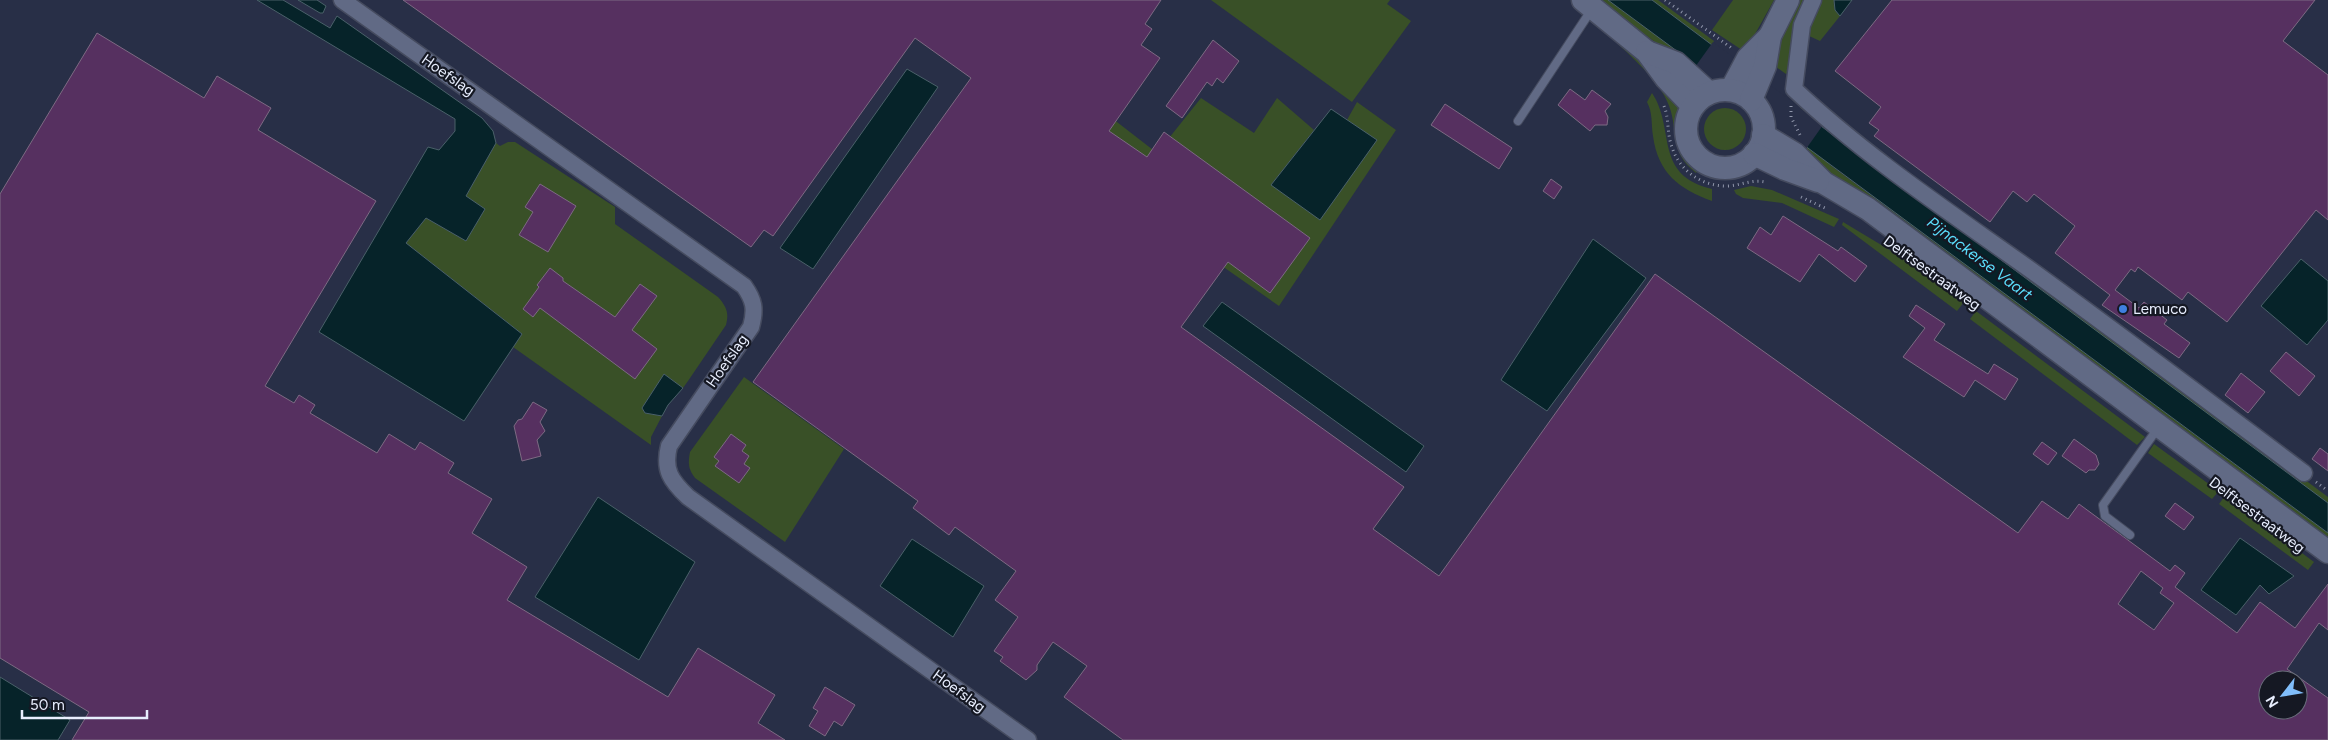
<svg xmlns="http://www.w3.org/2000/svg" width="2328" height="740" viewBox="0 0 2328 740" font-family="Figtree,sans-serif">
  <rect width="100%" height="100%" fill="#282f47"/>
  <!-- green -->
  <g fill="#395027">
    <polygon points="1211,0 1390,0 1387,4 1411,21 1352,102"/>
    <polygon points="1599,0 1608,0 1697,65 1692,70"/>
    <polygon points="1652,0 1658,0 1714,41 1712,45"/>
    <polygon points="1733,0 1774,0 1745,52 1712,30"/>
    <polygon points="1796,0 1808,0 1789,72 1786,74 1772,64"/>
    <path d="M1821,0H1834C1833,7 1835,11 1840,16L1820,41L1807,35Z"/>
    <path d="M1606,32L1625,45L1679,102C1687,132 1671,140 1700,167L1696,173C1667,151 1680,128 1667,101C1656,76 1625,52 1606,32Z"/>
    <path d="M1652,93C1676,129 1653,175 1712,189V201C1679,189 1658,173 1653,136C1651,124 1653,113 1647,102Z"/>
    <polygon points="1086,98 1157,153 1201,98 1254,133 1277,98 1314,130 1271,185 1376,140 1347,120 1357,102 1396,130 1279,306 1051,146"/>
    <polygon points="1800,107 1804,107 2328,497 2328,503 1822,127 1830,165 2328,533 2328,541 1859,193 1800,152"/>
    <circle cx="1725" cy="129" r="21"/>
    <path d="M508,142H515L615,207V224L718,297C727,307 729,313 726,325L688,381L683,388L664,374L642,408L645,413L662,416L651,437V445L513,347L522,334L406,243L426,218L466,241V196L496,143L500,146Z"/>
    <polygon points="1751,186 1772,190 1839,219 1834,227 1782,203 1743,198 1736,194 1734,190"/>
    <polygon points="1843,222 1913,264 1964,302 1957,311 1842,225"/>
    <polygon points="1976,311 2145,437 2137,445 1970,319"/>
    <path d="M744,377L844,449L785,542L695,478C688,469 688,463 690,452Z"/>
    <polygon points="2154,444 2217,490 2218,492 2212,499 2148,453"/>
    <polygon points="2225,496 2314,562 2308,570 2219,504"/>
  </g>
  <!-- water -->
  <g fill="#062329" stroke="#4a6069">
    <polygon points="257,0 283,0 330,28 337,16 482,118 493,131 496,143 466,196 485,209 466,241 426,218 406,243 522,334 464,421 319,332 428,147 439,150 455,131 455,119"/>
    <polygon points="298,0 317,0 326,6 323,13 320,13"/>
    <polygon points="1608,0 1652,0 1712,45 2328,503 2328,533"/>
    <polygon points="1834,0 1852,0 1840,16 1835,10"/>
    <polygon points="907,69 938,87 813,269 780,248"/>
    <polygon points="1331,109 1377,140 1320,220 1271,185"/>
    <polygon points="1593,239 1646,278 1547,411 1501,380"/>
    <polygon points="2301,259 2328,281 2328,320 2307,345 2261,306"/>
    <polygon points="1222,302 1424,446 1406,472 1203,326"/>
    <polygon points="664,374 683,388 668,405 662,416 645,413 642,408"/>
    <polygon points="598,497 695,562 639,660 535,597"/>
    <polygon points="2240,538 2294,576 2269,594 2260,585 2236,615 2201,590"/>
    <polygon points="912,539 984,586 953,637 880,586"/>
    <polygon points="0,677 70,720 58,740 0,740"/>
  </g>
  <!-- pier -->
  <polygon fill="#282f47" points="1713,42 1823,125 1806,149 1695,67"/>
  <!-- building -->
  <g fill="#563060" stroke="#7d6a83" fill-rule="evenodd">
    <path d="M403,0H1161L1145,24L1152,29L1141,45L1160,58L1109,131L1147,157L1164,132L1310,238L1270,293L1228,262L1181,327L1404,487L1373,529L1439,576L1655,274L2018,533L2042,501L2068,519L2079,504L2170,571L2175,565L2185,573L2175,587L2237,633L2260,602L2295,628L2328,584V630L2319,623L2287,669L2328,698V740H1123L1064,697L1087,666L1053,642L1037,665V670L1026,680L1000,661L1003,657L994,651L1018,617L995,600L1016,571L955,527L949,535L913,508L918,501L753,382L971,78L915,38L773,236L764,230L751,247ZM2141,571L2163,588L2160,593L2174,603L2154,630L2118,604ZM2268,680H2298V710H2268Z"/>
    <polygon points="1892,0 2315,0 2283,41 2328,75 2328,220 2316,210 2227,322 2188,292 2182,300 2138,267 2135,272 2131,269 2115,290 2139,308 2144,302 2167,320 2164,324 2190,343 2179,358 2102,305 2110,295 2055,253 2075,226 2034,194 2027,202 2013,191 1990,222 1874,136 1879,130 1869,123 1881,107 1835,71"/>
    <polygon points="97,33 204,98 217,76 271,108 258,130 376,201 265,386 294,403 299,395 315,405 310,413 377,453 389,434 415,450 420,442 454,463 448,473 492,499 472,533 527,567 507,600 668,697 698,648 775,695 758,723 785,740 72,740 89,712 0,658 0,194"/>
    <polygon points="1213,40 1239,61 1223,83 1217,78 1212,86 1207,82 1182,118 1166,106"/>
    <polygon points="1570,89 1585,100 1592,90 1611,104 1605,111 1608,117 1607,125 1595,125 1590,131 1558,105"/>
    <polygon points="1445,104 1512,148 1499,169 1431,125"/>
    <polygon points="1551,179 1562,187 1554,199 1543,191"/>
    <polygon points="540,184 576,206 548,252 519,235 533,212 525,207"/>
    <polygon points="1783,216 1838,251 1841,247 1867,266 1855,282 1819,254 1800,282 1747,248 1760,227 1771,235"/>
    <polygon points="550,268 563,278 563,281 615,317 640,284 657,296 632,330 657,349 635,379 540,308 533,317 523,309 539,287 537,285"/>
    <polygon points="1916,305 1945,324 1934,340 1988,374 1994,364 2018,379 2005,400 1975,380 1964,397 1903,357 1925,328 1909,316"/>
    <polygon points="2286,352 2315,376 2299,396 2270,371"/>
    <polygon points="2241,373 2265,392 2248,413 2225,395"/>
    <polygon points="533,402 547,410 540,422 545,431 537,440 541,456 522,461 514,426 518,420 522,419"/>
    <polygon points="731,434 746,445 742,451 749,456 744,464 750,468 739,483 715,466 719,461 714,457"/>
    <polygon points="2074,439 2096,455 2099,464 2095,470 2089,470 2086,473 2062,456"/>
    <polygon points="2042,442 2057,453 2048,465 2033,454"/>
    <polygon points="2320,448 2328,454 2328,471 2312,459"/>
    <polygon points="2175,503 2194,517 2184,530 2165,516"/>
    <polygon points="825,687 855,705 842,726 834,721 825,736 809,726 818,711 813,708"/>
  </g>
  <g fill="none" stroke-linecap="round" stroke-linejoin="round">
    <defs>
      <g id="lane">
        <polyline points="1518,121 1592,9"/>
        <polyline points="2130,535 2105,516 2103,505 2158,428"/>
      </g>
      <g id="street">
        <path d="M342,0L744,286C754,300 756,309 751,327L669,446C663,470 671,481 688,497L1028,740"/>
        <path d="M1813,0L1802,25L1794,89C1865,156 1948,211 2028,268C2121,335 2212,404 2304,473"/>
      </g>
      <g id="secondary">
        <polyline points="1583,0 1647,52 1666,78 1693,106"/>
        <polyline points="1647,52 1676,63 1709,93"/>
        <polyline points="1731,90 1748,58 1770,36"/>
        <circle cx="1725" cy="129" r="39"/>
        <polyline points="1751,100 1765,66 1770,36 1788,0"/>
        <polyline points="1763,135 1795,154 1824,183 1868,209 2328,552"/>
        <polyline points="1754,154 1785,169 1818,181"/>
      </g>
    </defs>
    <!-- lane casing -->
    <use href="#lane" stroke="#454b5f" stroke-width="10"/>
    <!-- street casing -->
    <use href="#street" stroke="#454b5f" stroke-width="19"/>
    <!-- secondary casing -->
    <use href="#secondary" stroke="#454b5f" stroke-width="25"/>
    <!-- path -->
    <g stroke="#9197ab" stroke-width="3" stroke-dasharray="1 4" stroke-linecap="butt">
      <polyline points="1665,0 1733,49"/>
      <path d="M1664,106C1669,118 1667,132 1671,144C1678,170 1701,186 1726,186C1740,186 1751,179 1765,182"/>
      <polyline points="1791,106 1791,117 1800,135"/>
      <polyline points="1801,197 1827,209"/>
      <polyline points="2316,482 2328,491"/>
    </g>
    <!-- lane -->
    <use href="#lane" stroke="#616a85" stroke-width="8"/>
    <!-- street -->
    <use href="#street" stroke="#616a85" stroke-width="16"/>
    <!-- secondary -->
    <use href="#secondary" stroke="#616a85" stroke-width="22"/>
  </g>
  <!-- markers -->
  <circle fill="#3f7fe0" stroke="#151823" stroke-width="2" cx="2123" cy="309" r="5"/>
  <g text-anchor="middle" stroke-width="4.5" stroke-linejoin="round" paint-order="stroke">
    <!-- street labels -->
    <g font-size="15" fill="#e8eefe" stroke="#151823">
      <text transform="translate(448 75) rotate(35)" y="5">Hoefslag</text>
      <text transform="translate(1932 273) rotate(36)" y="5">Delftsestraatweg</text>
      <text transform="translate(727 361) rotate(-55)" y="5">Hoefslag</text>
      <text transform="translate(2257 515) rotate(37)" y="5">Delftsestraatweg</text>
      <text transform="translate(959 691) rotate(36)" y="5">Hoefslag</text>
    </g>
    <!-- poi labels -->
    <g font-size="15" fill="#e8eefe" stroke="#151823" text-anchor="start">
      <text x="2133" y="314">Lemuco</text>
    </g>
    <!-- water labels -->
    <g font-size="16" font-style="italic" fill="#5addfb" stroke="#151823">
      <text transform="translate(1980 258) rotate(37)" y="6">Pijnackerse Vaart</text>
    </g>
  </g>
  <!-- north arrow -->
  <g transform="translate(2283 695) rotate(239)"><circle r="24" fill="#151823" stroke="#696e7b"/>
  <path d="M0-4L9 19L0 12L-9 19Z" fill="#80bdfa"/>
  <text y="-8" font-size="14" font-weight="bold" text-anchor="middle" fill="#e8eefe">N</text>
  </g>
  <!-- scale -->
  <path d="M22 710v8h125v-8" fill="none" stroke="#e8eefe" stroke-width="2.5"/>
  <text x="30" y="710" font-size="15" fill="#e8eefe" stroke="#151823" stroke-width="4" paint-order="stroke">50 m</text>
</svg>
